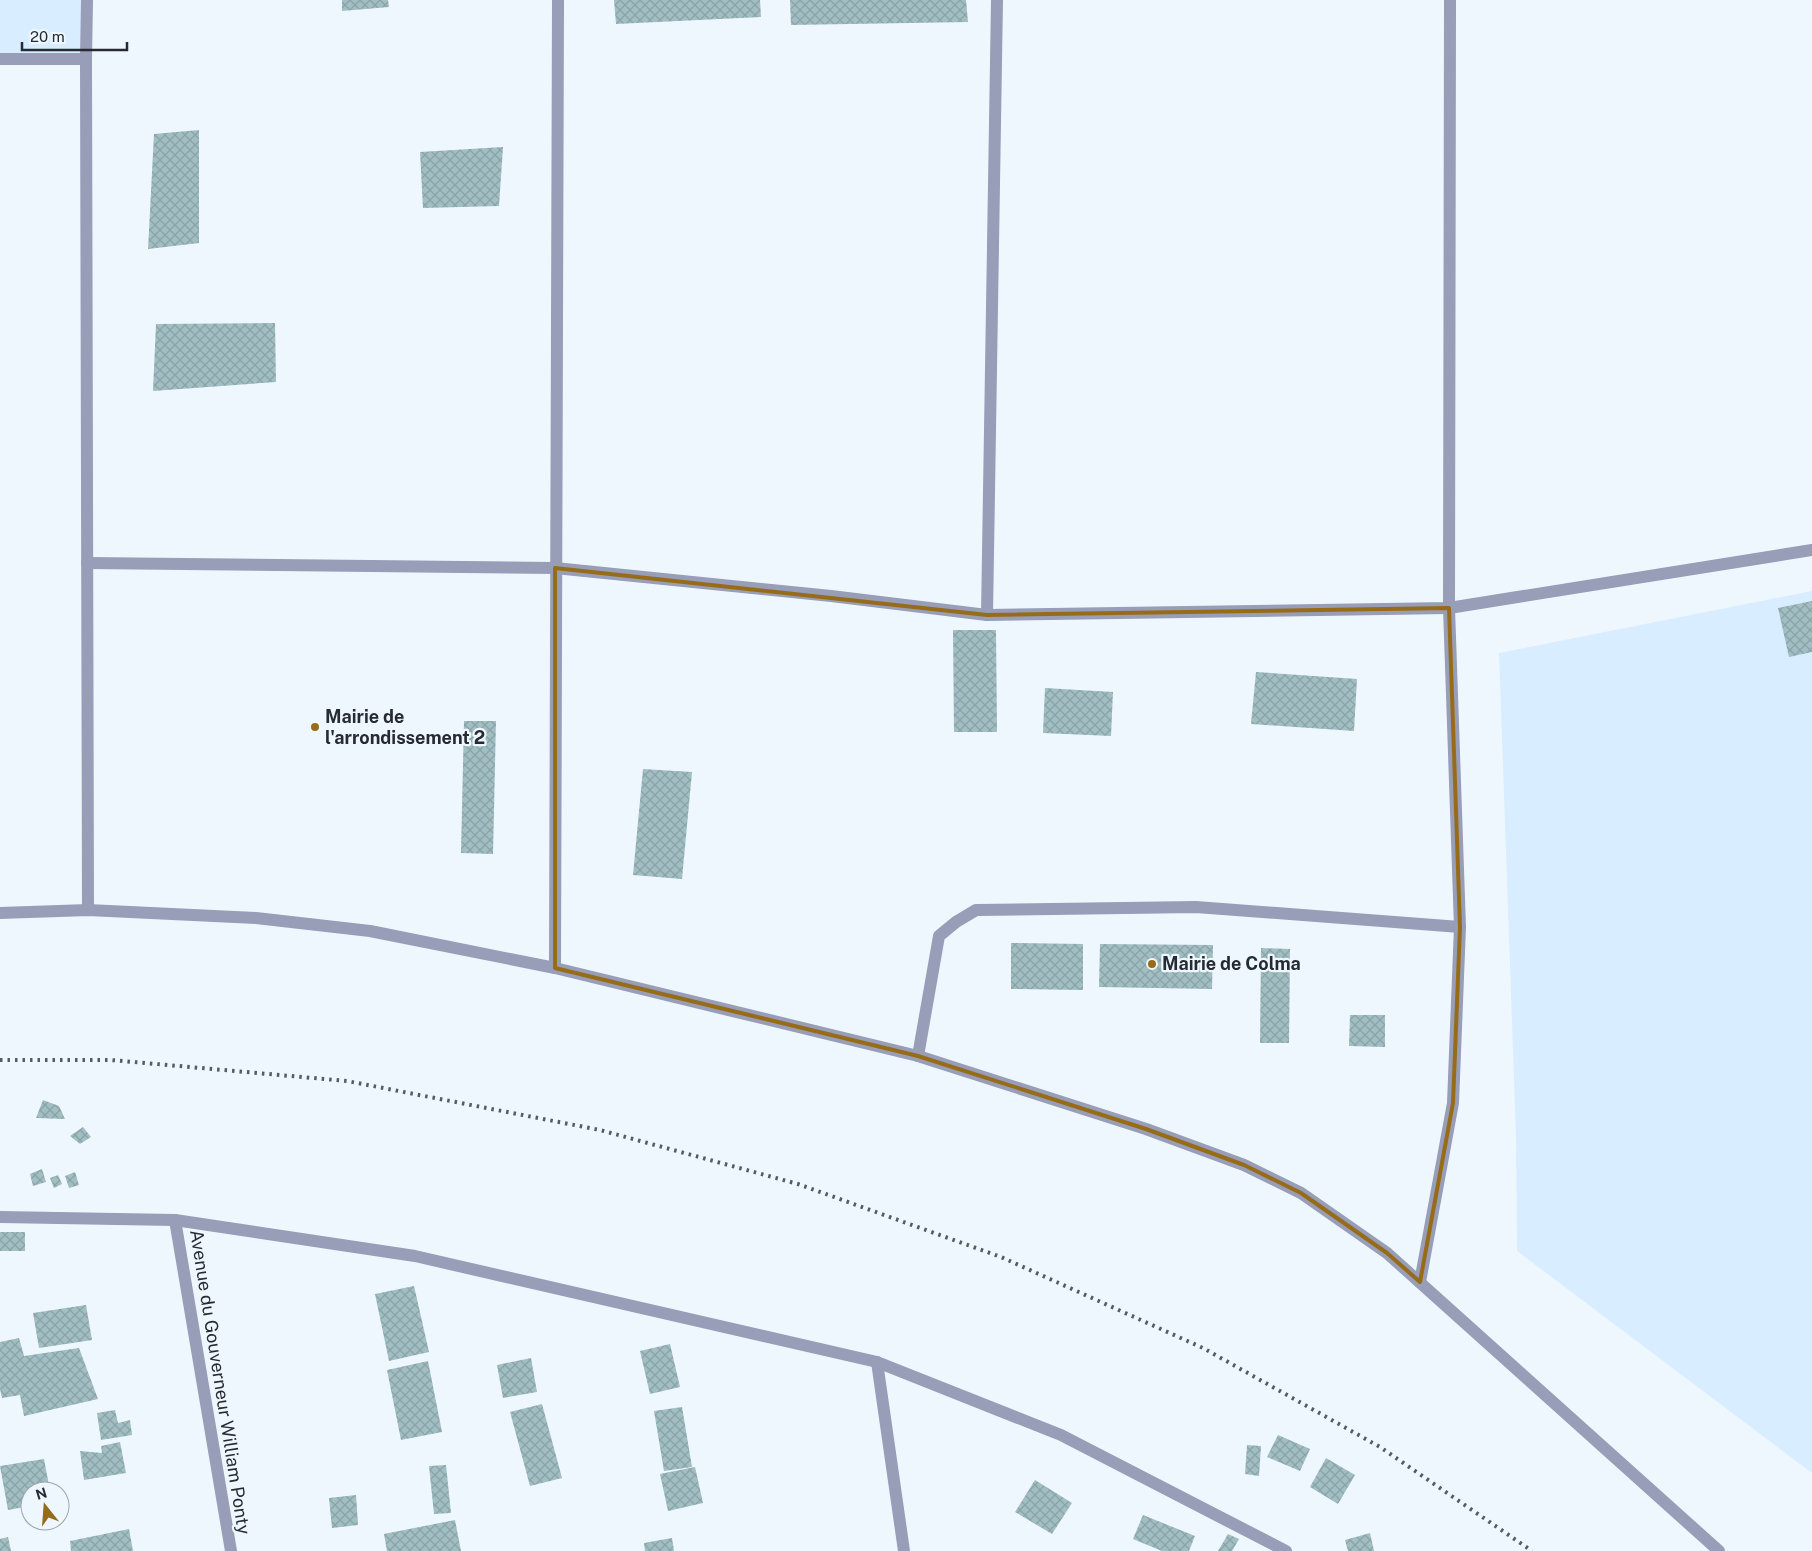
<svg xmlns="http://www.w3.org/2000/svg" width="1812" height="1551" viewBox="0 0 1812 1551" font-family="'Public Sans',sans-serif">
  <defs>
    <pattern id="building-cross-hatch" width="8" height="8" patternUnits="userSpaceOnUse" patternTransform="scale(1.25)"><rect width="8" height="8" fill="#a1bec3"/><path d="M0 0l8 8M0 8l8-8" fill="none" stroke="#8aa3a8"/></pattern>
  </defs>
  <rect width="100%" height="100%" fill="#eff7fe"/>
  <!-- built -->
  <g fill="#d8edff">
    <polygon points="0,0 87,0 86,59 0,59"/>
    <polygon points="1812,591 1812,1473 1517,1251 1516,1136 1499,653"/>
  </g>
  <!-- building -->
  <g fill="url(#building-cross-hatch)">
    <polygon points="342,0 388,0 389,7 342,11"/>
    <polygon points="614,0 760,0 761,17 616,24"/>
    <polygon points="790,0 966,0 968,22 791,25"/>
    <polygon points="199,130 199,243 148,249 154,134"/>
    <polygon points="503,147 499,206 423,208 420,152"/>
    <polygon points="275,323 276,382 153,391 156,324"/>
    <polygon points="1812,601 1812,652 1789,657 1778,608"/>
    <polygon points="953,630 996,630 997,732 954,732"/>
    <polygon points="1256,672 1357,679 1354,731 1251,724"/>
    <polygon points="1045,688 1113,692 1111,736 1043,733"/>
    <polygon points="464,721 496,721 493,854 461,853"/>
    <polygon points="643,769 692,772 682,879 633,875"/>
    <polygon points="1011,943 1083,944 1083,990 1011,989"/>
    <polygon points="1100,944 1213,945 1212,989 1099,987"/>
    <polygon points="1261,948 1290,949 1289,1043 1260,1043"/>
    <polygon points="1350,1015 1385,1015 1385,1047 1349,1046"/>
    <polygon points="43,1100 59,1106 65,1119 36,1118"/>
    <polygon points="83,1127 91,1137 80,1144 70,1136"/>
    <polygon points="42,1169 46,1182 33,1186 30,1174"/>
    <polygon points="75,1172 79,1185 69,1188 65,1176"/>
    <polygon points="58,1175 62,1184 54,1188 50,1178"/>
    <rect x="0" y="1232" width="25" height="19"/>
    <polygon points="414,1286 429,1352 389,1361 375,1294"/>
    <polygon points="86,1305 92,1340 39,1348 33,1313"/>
    <polygon points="19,1338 24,1356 79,1348 98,1399 24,1416 20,1395 2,1398 0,1389 0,1342"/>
    <polygon points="670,1344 680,1387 650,1394 640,1351"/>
    <polygon points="531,1358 537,1392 503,1398 497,1365"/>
    <polygon points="428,1361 442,1432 401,1440 387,1370"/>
    <polygon points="542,1404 562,1478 530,1486 510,1412"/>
    <polygon points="682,1407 692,1467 664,1471 654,1411"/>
    <polygon points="115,1410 118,1423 130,1420 132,1435 101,1440 97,1413"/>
    <polygon points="1278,1435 1310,1449 1300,1471 1267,1457"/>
    <polygon points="120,1442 126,1473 84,1480 80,1451 102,1453 101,1446"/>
    <polygon points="1247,1445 1261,1446 1259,1476 1245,1474"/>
    <polygon points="1326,1458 1355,1475 1338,1504 1310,1487"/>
    <polygon points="44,1459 50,1491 30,1491 30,1506 8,1510 0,1466"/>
    <polygon points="446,1465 451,1513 434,1514 429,1466"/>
    <polygon points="695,1467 703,1503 668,1511 660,1474"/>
    <polygon points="1035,1480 1072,1503 1052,1534 1015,1512"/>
    <polygon points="356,1495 358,1525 332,1528 329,1498"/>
    <polygon points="1143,1515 1195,1536 1189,1551 1162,1551 1133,1539"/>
    <polygon points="455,1520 461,1551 387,1551 384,1534"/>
    <polygon points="129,1529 133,1551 71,1551 70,1541"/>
    <polygon points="1370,1533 1374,1551 1348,1551 1345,1540"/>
    <polygon points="1228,1534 1239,1539 1232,1551 1218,1551"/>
    <polygon points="8,1537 11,1551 0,1551 0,1539"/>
    <polygon points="672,1538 674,1551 645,1551 644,1543"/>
  </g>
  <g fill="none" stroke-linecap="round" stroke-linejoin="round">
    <!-- lane -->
    <polyline stroke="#989db8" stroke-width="12" points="918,1056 939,936 956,922 976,910 1196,907 1460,927"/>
    <!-- street -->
    <g stroke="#989db8" stroke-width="12">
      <polyline points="87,0 86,59 88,910"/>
      <polyline points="0,59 86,59"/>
      <polyline points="87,563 555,568 831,596 987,615 1449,608 1812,550"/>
      <polyline points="987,615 997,0"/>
      <polyline points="0,913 88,910 256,918 370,931 555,968 918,1056 1146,1129 1244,1165 1301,1193 1387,1253 1719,1551"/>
      <polyline points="555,968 558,0"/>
      <polyline points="0,1217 175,1220 415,1256 877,1362 1061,1435 1286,1551"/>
      <polyline points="175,1220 231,1551"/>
      <polyline points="1420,1282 1453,1103 1460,927 1449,608 1450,0"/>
      <polyline points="877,1362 904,1551"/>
    </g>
    <!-- rail -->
    <polyline stroke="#545b62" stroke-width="4" stroke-dasharray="2.5 5" stroke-linecap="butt" points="0,1060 111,1060 347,1081 600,1130 798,1184 1001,1257 1203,1348 1380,1447 1532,1551"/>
  </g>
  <!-- marked area -->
  <path fill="none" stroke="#966c18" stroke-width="4" stroke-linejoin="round" d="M555,568L987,615L1449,608L1460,927L1453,1103L1420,1282L1387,1253L1301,1193L1244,1165L1146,1129L918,1056L555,968Z"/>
  <!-- markers -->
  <g fill="#966c18" stroke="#eff7fe" stroke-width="2">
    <circle cx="315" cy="727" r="5"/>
    <circle cx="1152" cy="964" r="5"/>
  </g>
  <g text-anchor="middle" stroke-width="4.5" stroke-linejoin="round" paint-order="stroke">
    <!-- poi labels -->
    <g font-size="18" font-weight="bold" fill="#242b32" stroke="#eff7fe" text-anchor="start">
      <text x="325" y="723">Mairie de<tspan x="325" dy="21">l'arrondissement 2</tspan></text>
      <text x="1162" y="970">Mairie de Colma</text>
    </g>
    <!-- street labels -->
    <g font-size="18" fill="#242b32" stroke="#eff7fe">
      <text transform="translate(220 1382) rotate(81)" y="6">Avenue du Gouverneur William Ponty</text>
    </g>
  </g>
  <!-- north arrow -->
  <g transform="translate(45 1506) rotate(343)"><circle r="24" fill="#eff7fe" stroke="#9ea5ac"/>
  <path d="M0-4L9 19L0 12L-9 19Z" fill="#966c18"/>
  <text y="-8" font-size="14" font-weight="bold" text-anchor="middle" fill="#242b32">N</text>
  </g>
  <!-- scale -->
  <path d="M22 42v8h105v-8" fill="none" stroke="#242b32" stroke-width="2.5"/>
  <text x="30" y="42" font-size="15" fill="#242b32" stroke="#eff7fe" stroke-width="4" paint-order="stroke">20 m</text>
</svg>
